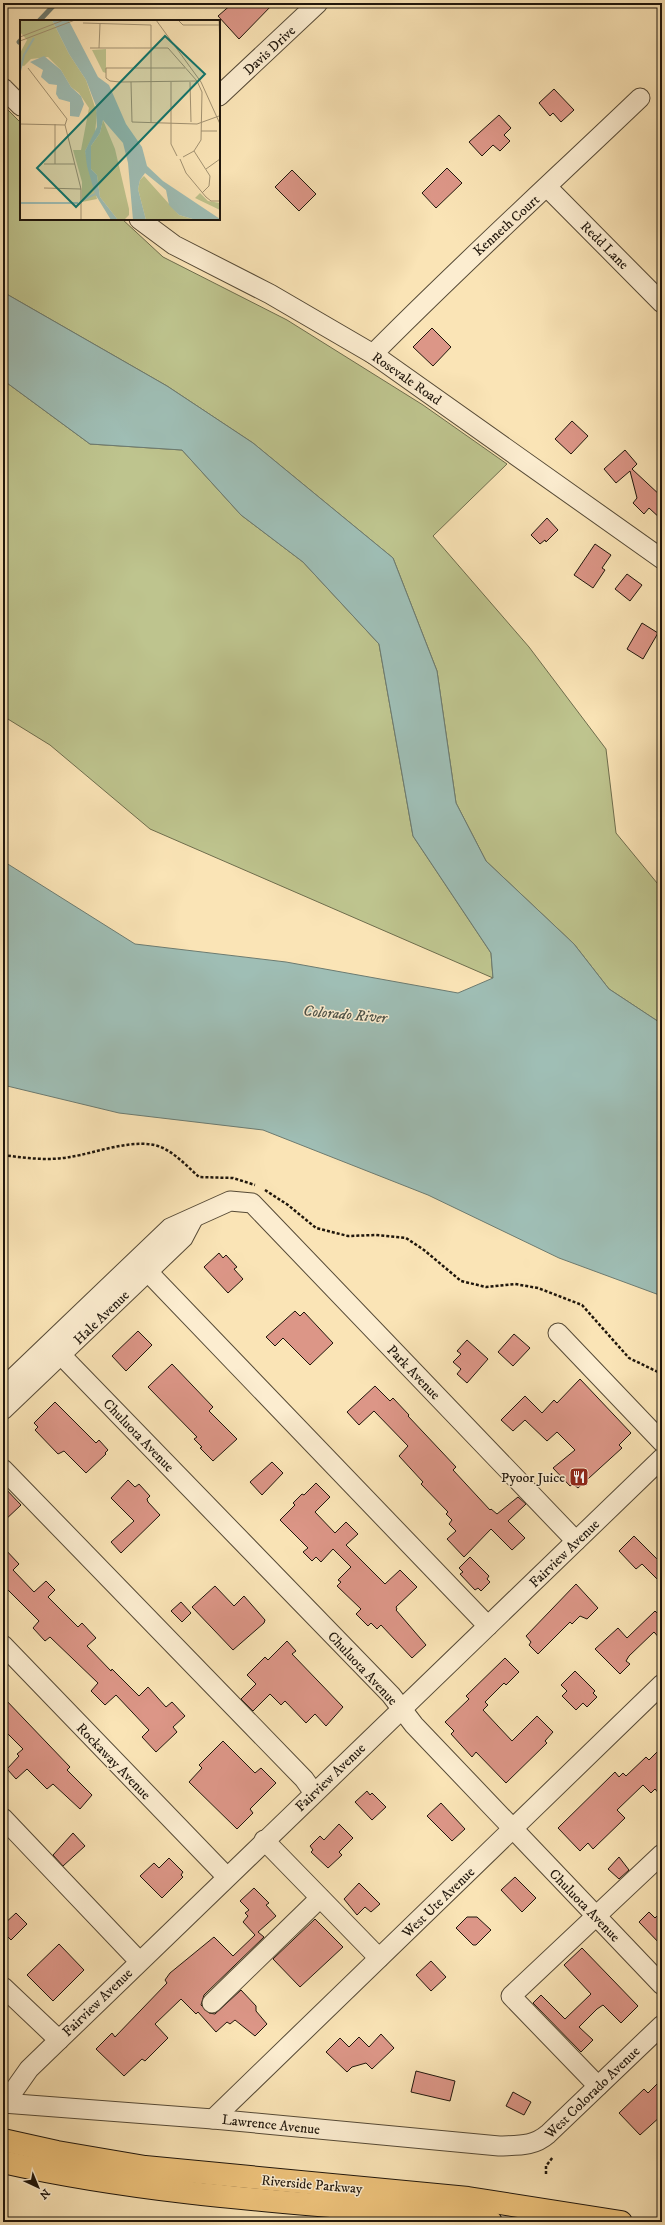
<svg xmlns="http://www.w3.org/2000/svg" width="665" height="2225" viewBox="0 0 665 2225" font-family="'IM FELL DW Pica',serif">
  <rect width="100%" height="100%" fill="#fae4b6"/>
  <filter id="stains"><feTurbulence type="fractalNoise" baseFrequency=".005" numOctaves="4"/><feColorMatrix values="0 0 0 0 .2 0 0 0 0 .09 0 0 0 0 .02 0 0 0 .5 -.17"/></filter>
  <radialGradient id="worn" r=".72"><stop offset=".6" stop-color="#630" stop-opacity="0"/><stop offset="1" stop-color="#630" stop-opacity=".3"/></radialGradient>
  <!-- green -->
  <g fill="#bec48e" stroke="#6e6d4d">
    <polygon points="3,105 21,123 21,219 122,219 163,257 287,320 423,405 507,464 433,536 529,647 606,749 616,833 662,889 662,1024 609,989 574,944 486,861 456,803 437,671 393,558 253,443 167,386 3,292"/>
    <polygon points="3,380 90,444 182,450 241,515 303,562 379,644 413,836 491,953 493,978 150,829 50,745 3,716"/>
  </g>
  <!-- water -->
  <polygon fill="#9fbeb5" stroke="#6c7b71" points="3,292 167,386 253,443 393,558 437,671 456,803 486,861 574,944 609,989 662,1024 662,1296 559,1258 428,1195 263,1130 119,1113 3,1085 3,861 135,944 286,962 458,993 493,978 491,953 413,836 379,644 303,562 241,515 182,450 90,444 3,380"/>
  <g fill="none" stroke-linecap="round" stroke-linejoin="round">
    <!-- stream -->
    <g stroke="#6c7b71" stroke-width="5">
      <polyline points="39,21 56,3"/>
      <polyline points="19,42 21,40"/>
    </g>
  </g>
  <!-- building -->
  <g fill="#dc9687" stroke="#1f160c">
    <polygon points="233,3 274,3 239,39 218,16"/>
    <polygon points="554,89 574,110 561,122 553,113 550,116 539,103"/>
    <polygon points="499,115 511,128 504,135 510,141 500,151 493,145 482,156 469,142"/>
    <polygon points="447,168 462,183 436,208 422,193"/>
    <polygon points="292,170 316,194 299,211 275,187"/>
    <polygon points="432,328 451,347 433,366 413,347"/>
    <polygon points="572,421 588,436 571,454 555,439"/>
    <polygon points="625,450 637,464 632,469 662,497 662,520 649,508 644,514 633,503 637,498 630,471 616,483 604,469"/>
    <polygon points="547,518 558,530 546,542 545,540 540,544 531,535"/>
    <polygon points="595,544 611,555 602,568 605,570 593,588 574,575"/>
    <polygon points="627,574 642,585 630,601 615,589"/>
    <polygon points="642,623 658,633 643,659 627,649"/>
    <polygon points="219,1253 223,1258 226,1255 237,1267 234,1269 243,1279 228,1293 204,1267"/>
    <polygon points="295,1311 300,1316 304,1312 333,1343 310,1365 283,1338 275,1346 266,1337"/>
    <polygon points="138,1331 152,1345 126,1371 112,1356"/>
    <polygon points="514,1334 530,1348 513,1366 498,1352"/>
    <polygon points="467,1340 488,1359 467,1383 457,1374 461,1369 453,1362 461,1354 457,1351"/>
    <polygon points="172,1364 213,1407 209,1411 237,1439 213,1461 200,1448 202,1447 194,1439 197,1437 148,1387"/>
    <polygon points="580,1379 631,1433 619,1445 622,1448 578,1488 573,1484 570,1486 553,1468 575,1450 557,1432 547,1441 525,1420 513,1431 501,1420 525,1396 542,1413 554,1400 557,1403"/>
    <polygon points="375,1386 390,1401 393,1398 409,1415 408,1416 456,1467 453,1470 490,1510 491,1509 497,1514 518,1497 526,1504 508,1521 525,1538 512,1550 491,1529 464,1557 447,1539 456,1531 449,1524 452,1520 446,1514 448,1512 421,1484 423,1482 399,1456 408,1446 374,1411 359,1425 347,1412"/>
    <polygon points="55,1402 96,1443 99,1440 108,1450 105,1453 106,1454 86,1473 64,1451 58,1454 35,1430 38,1427 34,1423"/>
    <polygon points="272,1462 283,1473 262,1495 250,1482"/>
    <polygon points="128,1480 135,1487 139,1484 150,1496 147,1499 148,1502 160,1515 121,1553 111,1542 134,1521 111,1498"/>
    <polygon points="316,1483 330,1497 315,1512 335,1533 346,1522 358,1534 346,1545 385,1584 400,1570 417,1587 396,1607 397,1609 396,1610 426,1645 412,1658 381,1625 377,1629 371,1623 368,1626 356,1614 361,1609 337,1586 341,1582 338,1580 351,1567 333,1549 321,1562 316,1557 312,1561 303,1552 308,1548 280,1520 295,1505 293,1503 302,1494 304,1495"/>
    <polygon points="3,1486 21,1505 3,1522"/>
    <polygon points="634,1536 662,1564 662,1584 642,1564 636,1569 619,1551"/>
    <polygon points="3,1547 19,1564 13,1570 34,1592 46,1581 55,1590 48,1597 78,1627 82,1623 96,1638 87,1646 111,1671 112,1669 139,1696 148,1687 166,1707 172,1702 185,1716 173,1727 177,1732 156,1752 142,1737 149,1730 116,1695 105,1705 91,1691 98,1683 50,1637 45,1641 33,1628 39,1621 3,1585"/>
    <polygon points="470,1557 489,1576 487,1579 490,1582 481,1591 478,1588 475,1590 460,1574 463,1572 459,1568"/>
    <polygon points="576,1584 598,1608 587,1619 580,1616 572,1624 570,1622 538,1654 529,1645 531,1642 526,1636"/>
    <polygon points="215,1586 234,1606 244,1596 265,1620 264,1623 233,1650 192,1607"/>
    <polygon points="181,1602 191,1613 182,1622 171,1611"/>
    <polygon points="655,1611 662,1618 662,1641 654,1632 629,1656 626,1661 630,1664 620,1674 595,1649 618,1628 627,1638"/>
    <polygon points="287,1641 296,1651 292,1654 343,1707 326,1726 315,1714 306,1723 285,1701 281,1705 270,1694 253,1711 241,1699 256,1684 247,1675 265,1657 268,1660"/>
    <polygon points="505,1658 519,1672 506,1685 504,1683 485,1702 488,1705 483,1710 512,1741 537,1716 553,1732 545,1741 547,1743 506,1783 476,1752 472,1757 451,1734 454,1731 445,1722 469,1699 466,1696"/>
    <polygon points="575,1671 595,1691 593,1693 597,1697 587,1707 583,1703 576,1710 562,1696 567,1691 561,1685"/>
    <polygon points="3,1697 70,1767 67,1770 92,1795 80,1809 53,1784 47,1789 27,1769 16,1779 7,1769 19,1756 17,1754 23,1749 3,1729"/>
    <polygon points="223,1741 255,1773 261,1768 276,1783 250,1809 253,1813 237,1829 189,1782 202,1768 199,1765"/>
    <polygon points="662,1747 662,1797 655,1789 651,1793 643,1785 617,1810 625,1818 593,1849 588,1843 580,1851 558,1828 615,1772 619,1777 623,1773 626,1776 646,1757 649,1760"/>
    <polygon points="367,1791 370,1795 372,1793 386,1807 372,1820 355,1802"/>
    <polygon points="441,1803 465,1829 452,1841 427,1816"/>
    <polygon points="339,1824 353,1838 339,1852 342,1855 328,1868 311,1852 313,1850 310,1846 320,1836 324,1840"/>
    <polygon points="73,1833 85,1846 63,1866 53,1855"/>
    <polygon points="619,1857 629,1870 619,1879 608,1869"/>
    <polygon points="169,1858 183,1872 181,1875 183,1877 162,1898 140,1876 154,1863 159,1868"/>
    <polygon points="515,1877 536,1898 522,1912 501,1890"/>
    <polygon points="359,1883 380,1904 371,1912 365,1907 357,1915 344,1899"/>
    <polygon points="254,1888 269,1903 266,1905 276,1916 258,1932 264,1937 204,1995 201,2005 209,2013 215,2014 241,1990 256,2006 256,2011 267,2024 255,2036 235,2020 230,2024 227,2022 216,2032 198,2012 196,2014 181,1999 155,2024 168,2038 145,2061 142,2059 124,2076 96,2049 112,2033 115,2037 167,1983 165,1980 170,1973 214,1937 233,1956 255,1935 243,1922 248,1916 245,1913 249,1910 240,1901"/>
    <polygon points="662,1911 662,1946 639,1922 649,1912 655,1918"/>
    <polygon points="16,1913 27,1924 11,1940 3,1932 3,1925"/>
    <polygon points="467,1917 477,1917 491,1930 476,1945 473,1945 456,1928"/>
    <polygon points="315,1919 343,1947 300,1987 273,1959"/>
    <polygon points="59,1944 84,1970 53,2001 27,1975"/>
    <polygon points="582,1948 638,2006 621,2023 603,2005 597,2009 579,2027 593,2040 581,2052 533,2003 541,1995 565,2019 591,1994 564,1965"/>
    <polygon points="431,1961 446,1977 431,1991 416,1975"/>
    <polygon points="381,2034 394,2048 372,2069 366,2063 352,2067 347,2072 326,2052 340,2038 349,2047 359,2037 369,2047"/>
    <polygon points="416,2071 455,2081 450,2101 411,2092"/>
    <polygon points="662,2079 662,2115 640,2135 619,2113 644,2089 648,2093"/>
    <polygon points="513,2092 531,2102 524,2115 506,2106"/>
  </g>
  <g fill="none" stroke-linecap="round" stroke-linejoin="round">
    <defs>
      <g id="minor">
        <polyline points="3,88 21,106"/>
        <polyline points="219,96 318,3"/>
        <polyline points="547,187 662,303"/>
        <polyline points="139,219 174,245 270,294 373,354 662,559"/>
        <path d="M373,354C460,266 551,183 640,98"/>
        <polyline points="148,1272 488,1626"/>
        <polyline points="558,1333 662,1442"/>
        <polyline points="61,1355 391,1695 414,1725 662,1985"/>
        <polyline points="3,1388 170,1228 230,1201 252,1203 576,1541"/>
        <polyline points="3,1410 183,1238 193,1219"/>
        <polyline points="3,1469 304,1779 314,1793"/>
        <polyline points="3,1645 226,1876"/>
        <polyline points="3,1818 139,1961"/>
        <polyline points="264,1840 379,1958"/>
        <polyline points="3,1987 59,2040"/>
        <polyline points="212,2003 320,1898"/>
        <polyline points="598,2086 511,1996 662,1854"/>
        <path d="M3,2103L213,2119L499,2146C518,2145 533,2147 548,2134L662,2025"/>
        <polyline points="5,2103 29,2069 59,2040 662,1458"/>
        <polyline points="213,2119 662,1684"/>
      </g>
      <g id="major">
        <polyline points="3,2140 57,2152 145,2167 468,2198 621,2222"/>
        <path d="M3,2162C149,2195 300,2203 449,2216L491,2222"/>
      </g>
    </defs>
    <!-- minor casing -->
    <use href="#minor" stroke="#564a36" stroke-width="21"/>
    <!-- major casing -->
    <use href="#major" stroke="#1f160c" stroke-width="24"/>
    <!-- path -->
    <g stroke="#1f160c" stroke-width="2.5" stroke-dasharray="3 2" stroke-linecap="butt">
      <path d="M3,1155C25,1158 48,1161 70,1157C96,1153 138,1136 163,1148C177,1155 188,1167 199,1177L233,1178L255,1185"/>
      <polyline points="265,1190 288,1205 316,1228 348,1236 376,1235 406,1238 424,1250 461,1281 486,1287 515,1284 538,1288 582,1305 629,1358 662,1374"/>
      <polyline points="546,2174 546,2166 553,2157"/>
    </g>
    <!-- minor -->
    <use href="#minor" stroke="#fcedd0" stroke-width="19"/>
    <!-- major -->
    <use href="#major" stroke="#edc27b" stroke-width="22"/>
  </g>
  <!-- icons -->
  <defs>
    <symbol id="restaurant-square" viewBox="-11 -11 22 22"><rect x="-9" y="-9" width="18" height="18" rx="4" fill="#8f2418" stroke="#fcedd0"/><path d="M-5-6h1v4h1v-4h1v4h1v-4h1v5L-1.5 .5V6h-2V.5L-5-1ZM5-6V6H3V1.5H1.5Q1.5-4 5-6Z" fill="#fff"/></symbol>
  </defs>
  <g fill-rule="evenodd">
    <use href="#restaurant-square" x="568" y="1466" width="22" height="22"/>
  </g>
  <g text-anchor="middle" stroke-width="3" stroke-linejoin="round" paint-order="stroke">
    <!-- street labels -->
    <g font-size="14" fill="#1f160c" stroke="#fcedd0">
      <text transform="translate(269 50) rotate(-43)" y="5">Davis Drive</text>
      <text transform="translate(506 225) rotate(-42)" y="5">Kenneth Court</text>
      <text transform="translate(605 245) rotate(45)" y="5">Redd Lane</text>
      <text transform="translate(407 378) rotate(35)" y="5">Rosevale Road</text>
      <text transform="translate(101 1317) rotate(-44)" y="5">Hale Avenue</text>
      <text transform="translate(414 1372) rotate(46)" y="5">Park Avenue</text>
      <text transform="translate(139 1435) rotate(46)" y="5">Chuluota Avenue</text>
      <text transform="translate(564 1553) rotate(-44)" y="5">Fairview Avenue</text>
      <text transform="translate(363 1668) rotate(47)" y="5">Chuluota Avenue</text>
      <text transform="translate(114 1761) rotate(46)" y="5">Rockaway Avenue</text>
      <text transform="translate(330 1777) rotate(-44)" y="5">Fairview Avenue</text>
      <text transform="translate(438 1902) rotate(-44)" y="5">West Ute Avenue</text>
      <text transform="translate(585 1905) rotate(46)" y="5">Chuluota Avenue</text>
      <text transform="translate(97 2002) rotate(-44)" y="5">Fairview Avenue</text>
      <text transform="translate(592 2092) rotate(-44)" y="5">West Colorado Avenue</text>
      <text transform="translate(271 2124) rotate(6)" y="5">Lawrence Avenue</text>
      <text transform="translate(312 2184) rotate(5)" y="5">Riverside Parkway</text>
    </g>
    <!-- poi labels -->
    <g font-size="14" fill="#1f160c" stroke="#fcedd0" text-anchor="end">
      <text x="565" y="1482">Pyoor Juice</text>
    </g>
    <!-- water labels -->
    <g font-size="15" font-style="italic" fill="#4c5147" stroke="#fcedd0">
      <text transform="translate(345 1014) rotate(5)" y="5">Colorado River</text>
    </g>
  </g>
  <!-- overview -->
  <g transform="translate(20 20)">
    <rect width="200" height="200" fill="#fae4b6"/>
    <path d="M0,0H32L49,34L66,60L77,93L75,113L65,131L77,179L62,182V162L53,130H61L69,88L59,73L51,67L41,50L28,37L11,39L4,46L0,45V33L7,20L0,12ZM86,29V53L83,52L72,30ZM83,100L95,129L109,189V195L104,200H98L80,177L77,155L71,149V126L80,113ZM124,156L159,195L176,200H126L118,169L120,160ZM180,173L188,181L200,183V190L175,178Z" fill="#bec48e"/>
    <path d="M32,0L49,1L78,57L89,65L106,104L122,127L127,146L143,161L200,199L176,200L159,195L149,185L146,170L125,153L120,160L118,169L126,200H113L108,143L103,123L83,100L80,113L71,126V149L77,155L80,177L98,200H91L75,174L67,146L65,131L77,107L76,86L66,60L49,34ZM24,36L41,50L51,67L61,76L64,84L59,97L50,96V82L39,79L36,74L37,65L29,64L21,57L23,50L10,42Z" fill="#9fbeb5"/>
    <path fill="none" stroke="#9fbeb5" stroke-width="2" d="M0,51L4,35L14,18M63,180L75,174M0,183H58"/>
    <path fill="none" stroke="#a29272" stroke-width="1" d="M136,0L181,62L200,104M158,0L163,5H200M199,0L200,26M63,3L131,5V102M0,17L44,0M0,21L55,0M70,28H148L177,61L182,72L181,120L174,131L163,137M79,28L80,4M8,48L47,99L45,105L61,169V200M165,48H86V58L90,61L100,62L177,61M111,62L112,102L177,104L199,96M151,62V124L157,136M170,62L171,102M0,104L45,105M35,104V144M181,111H197M174,131L190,156L189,166L182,173M160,139L166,153L186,177L191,181H200M24,144H55M186,149L200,139M24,168L61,169"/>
    <path fill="#0f766e" fill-opacity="0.15" stroke="#0f766e" stroke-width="2" d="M145,16L185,54L56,187L17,148Z"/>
    <rect width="200" height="200" fill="none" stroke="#1f160c" stroke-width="2"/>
  </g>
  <!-- margin -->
  <rect width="665" height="2225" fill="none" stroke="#fae4b6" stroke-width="16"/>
  <rect x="4" y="4" width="657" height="2217" fill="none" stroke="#1f160c" stroke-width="2"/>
  <rect x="8" y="8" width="649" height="2209" fill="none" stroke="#1f160c"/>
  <!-- north arrow -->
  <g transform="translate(38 2187) rotate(136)" stroke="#fcedd0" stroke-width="3" paint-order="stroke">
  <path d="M0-3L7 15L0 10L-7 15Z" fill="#1f160c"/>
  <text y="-6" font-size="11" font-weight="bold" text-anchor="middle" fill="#1f160c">N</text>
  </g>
  <rect width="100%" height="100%" filter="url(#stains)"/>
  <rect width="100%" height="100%" fill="url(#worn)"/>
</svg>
